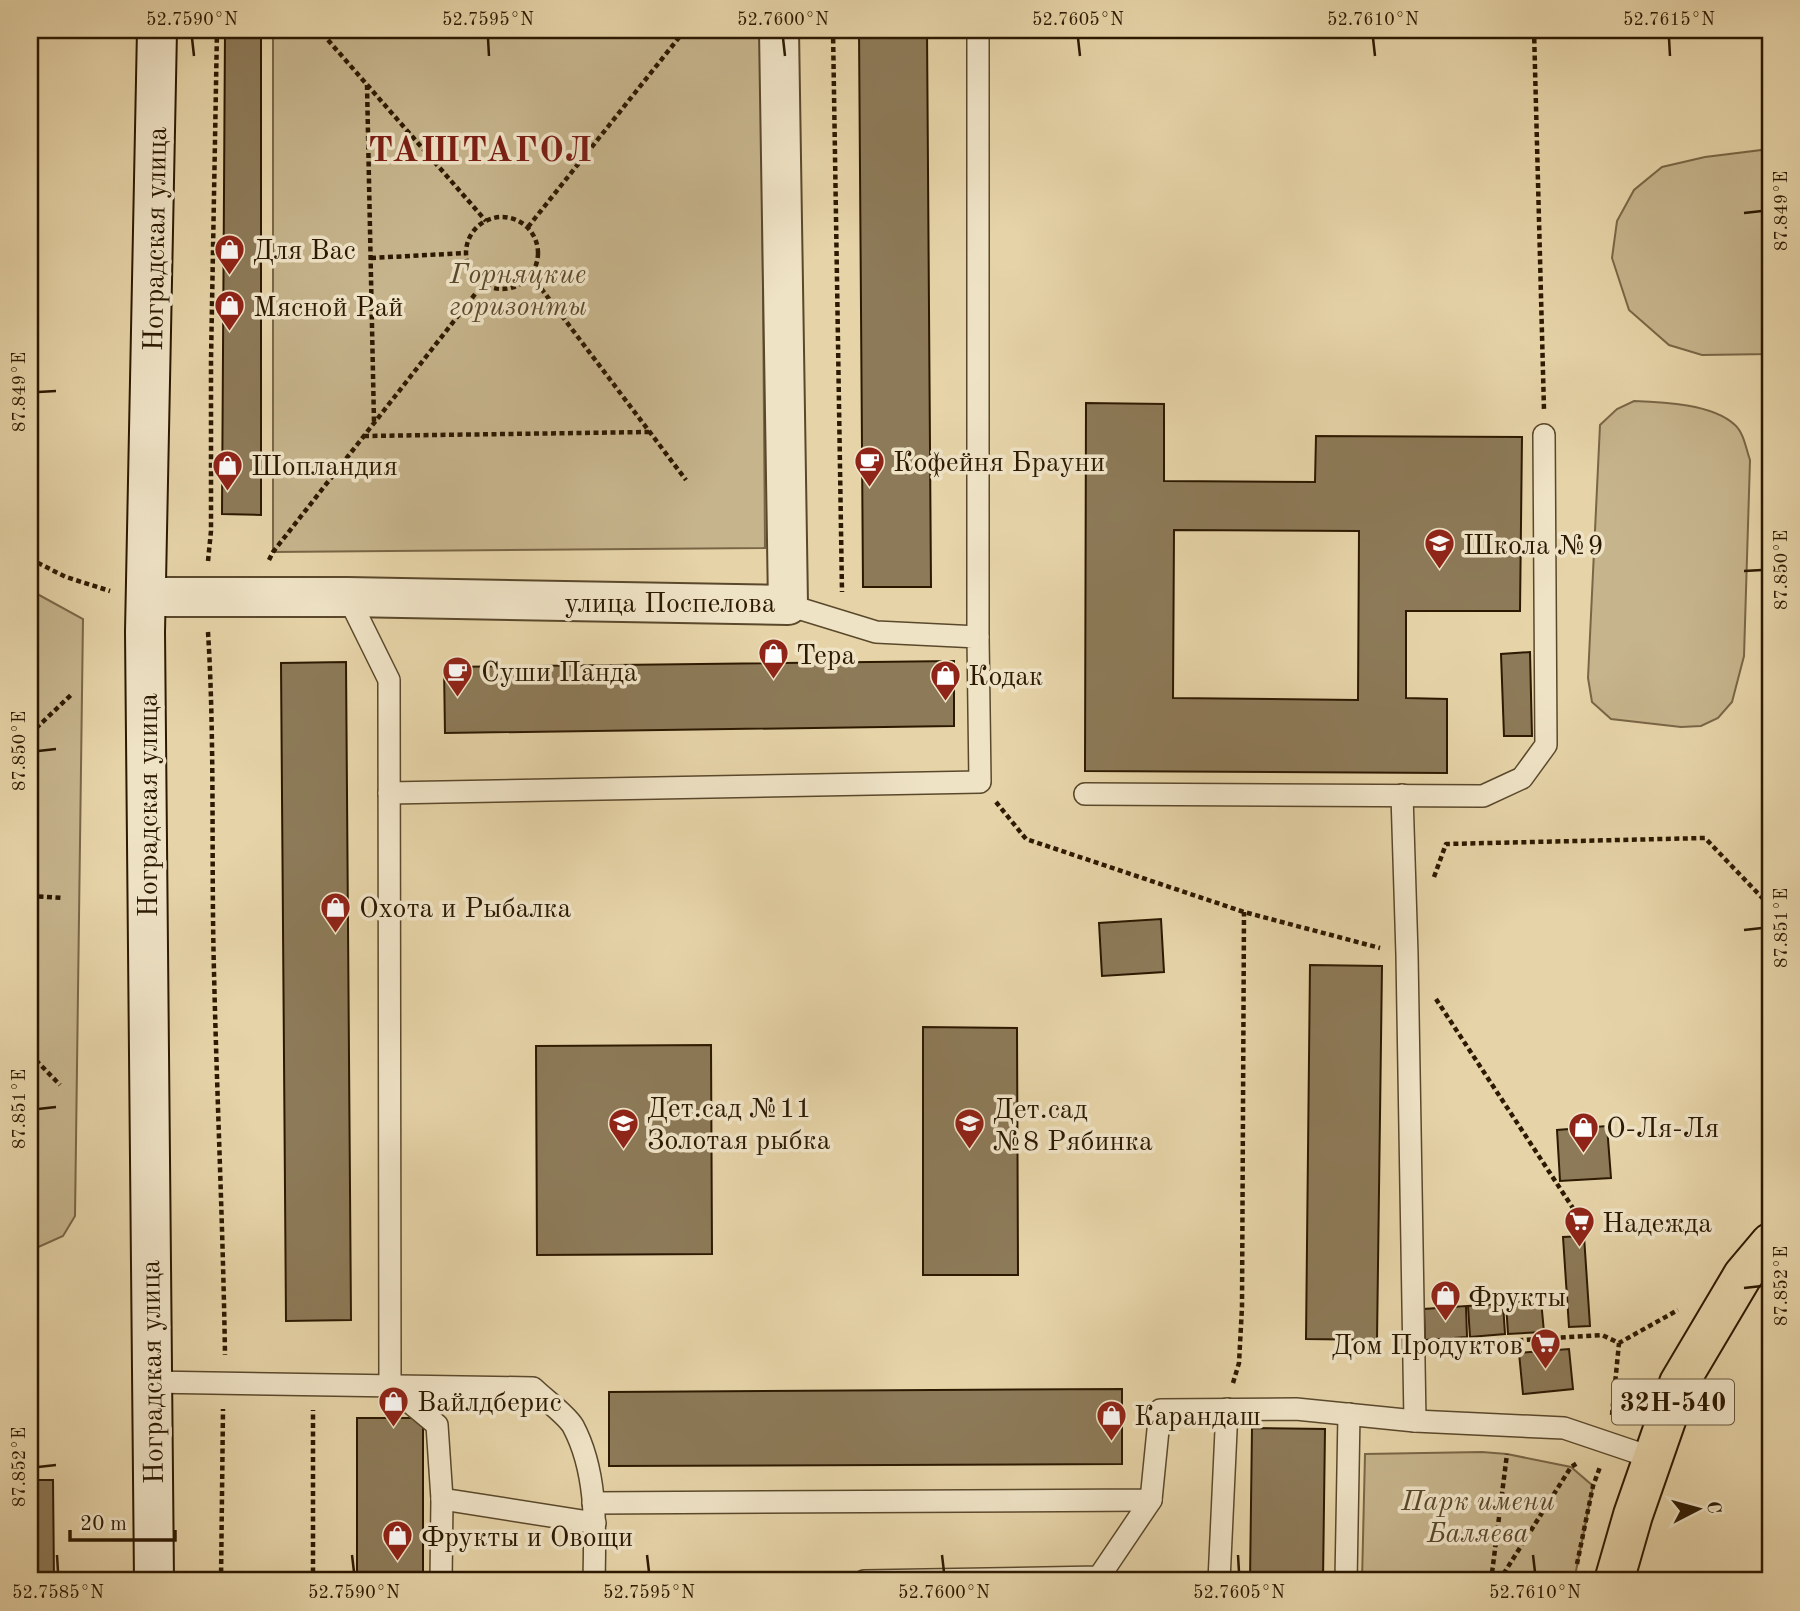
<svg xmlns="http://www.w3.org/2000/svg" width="1800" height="1611" viewBox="0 0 1800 1611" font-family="'Old Standard TT',serif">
  <rect width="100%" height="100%" fill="#e6d4a8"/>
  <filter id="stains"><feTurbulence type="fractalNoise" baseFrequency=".00286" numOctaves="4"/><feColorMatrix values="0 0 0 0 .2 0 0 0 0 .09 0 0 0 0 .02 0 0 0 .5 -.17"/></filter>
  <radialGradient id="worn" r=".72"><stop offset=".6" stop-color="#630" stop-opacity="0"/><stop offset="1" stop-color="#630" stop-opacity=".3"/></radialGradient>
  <!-- park -->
  <g fill="#c6b48c" stroke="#796646" stroke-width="2">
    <polygon points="273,30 761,30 765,548 273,552"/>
    <polygon points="1770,149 1770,354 1702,355 1669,345 1629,310 1612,258 1617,221 1634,190 1662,167 1705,157"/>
    <path d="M1634,401C1663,402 1713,404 1735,425C1744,433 1746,449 1750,460L1744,656L1732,702L1718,718L1701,726L1681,727L1611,719L1592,702L1588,678L1600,425L1617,409Z"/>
    <polygon points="30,590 83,619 75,1216 63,1236 34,1249 30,1249"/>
    <polygon points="1482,1452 1507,1454 1571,1467 1593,1486 1574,1581 1362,1581 1365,1454"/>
  </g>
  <!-- building -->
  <g fill="#8d7a58" stroke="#2c1901" stroke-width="2" fill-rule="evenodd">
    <polygon points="225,30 261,30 261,515 222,514"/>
    <polygon points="859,30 927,30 931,587 863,587"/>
    <polygon points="38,392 38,451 30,451 30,393"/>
    <path d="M1086,403L1164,404V481L1315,482L1316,436L1522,437L1520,611H1406V698L1447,699V773L1085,771ZM1174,530L1359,531L1358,700L1173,698Z"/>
    <polygon points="1530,652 1532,736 1504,736 1501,654"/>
    <polygon points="954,661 954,726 445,733 444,667"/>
    <polygon points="346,662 351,1320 286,1321 281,663"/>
    <polygon points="1161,919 1164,972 1102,976 1099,923"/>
    <polygon points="1310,965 1382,966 1377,1340 1306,1339"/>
    <polygon points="923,1027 1017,1028 1018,1275 923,1275"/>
    <polygon points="711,1045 712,1254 537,1255 536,1046"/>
    <polygon points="1607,1126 1611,1178 1560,1181 1557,1130"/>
    <polygon points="1584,1236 1590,1326 1569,1327 1563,1237"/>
    <polygon points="1541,1300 1544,1332 1508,1334 1506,1303"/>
    <polygon points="1503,1304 1505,1334 1470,1337 1468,1306"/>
    <polygon points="1466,1306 1467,1337 1425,1340 1424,1309"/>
    <polygon points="1569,1349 1573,1389 1523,1394 1519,1353"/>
    <polygon points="1122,1389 1122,1464 609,1466 609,1392"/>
    <rect x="357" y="1418" width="66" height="163"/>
    <polygon points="1252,1428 1325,1429 1323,1581 1250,1581"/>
    <polygon points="30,1480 53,1480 54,1581 30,1581"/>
  </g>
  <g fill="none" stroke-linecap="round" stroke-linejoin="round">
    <defs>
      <g id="lane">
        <polyline points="348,597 389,680 390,1386"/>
        <polyline points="978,637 978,30"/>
        <polyline points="389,793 980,782 978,637 876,632 788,605"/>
        <polyline points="1085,794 1483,796 1522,778 1546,745 1544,435"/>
        <polyline points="1402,795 1407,955 1415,1421"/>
        <path d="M150,1382L533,1388C543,1398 566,1414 573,1426C598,1473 595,1529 594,1581"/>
        <polyline points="390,1386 437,1425 442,1499 595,1523"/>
        <polyline points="593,1503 1151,1500 1160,1410 1296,1409 1415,1421 1564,1428 1653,1458"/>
        <polyline points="441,1581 442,1499"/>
        <polyline points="864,1581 1099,1577 1151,1500"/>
        <polyline points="1219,1581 1227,1409"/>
        <polyline points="1346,1581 1349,1414"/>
      </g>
      <polyline id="street" points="147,597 348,597 788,605 779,30"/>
      <polyline id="secondary" points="154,1581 145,632 157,30"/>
      <polyline id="primary" points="1614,1581 1633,1515 1679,1383 1743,1275 1770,1243"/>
    </defs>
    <!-- lane casing -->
    <use href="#lane" stroke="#5a482b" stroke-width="24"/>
    <!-- street casing -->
    <use href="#street" stroke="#5a482b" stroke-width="42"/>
    <!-- secondary casing -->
    <use href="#secondary" stroke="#2c1901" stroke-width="42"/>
    <!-- primary casing -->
    <use href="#primary" stroke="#2c1901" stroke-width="42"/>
    <!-- path -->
    <g stroke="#2c1901" stroke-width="4.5" stroke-dasharray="5 3.5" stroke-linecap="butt">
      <polyline points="833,30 842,592"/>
      <polyline points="1534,30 1544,410"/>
      <polyline points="328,40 486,221"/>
      <polyline points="367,85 374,422"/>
      <circle cx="502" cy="253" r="36"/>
      <polyline points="528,227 685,30"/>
      <polyline points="371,258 466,253"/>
      <polyline points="531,275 686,480"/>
      <polyline points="364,436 649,432"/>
      <polyline points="30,559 66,577 110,591"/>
      <polyline points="269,560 273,552 483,284"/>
      <polyline points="208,561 211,531 211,360 217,30"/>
      <path d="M208,632C215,745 211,859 214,972C217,1100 223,1227 225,1355"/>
      <polyline points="30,734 72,694"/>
      <polyline points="996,802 1026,839 1244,912 1380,948"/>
      <polyline points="1434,877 1446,844 1705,838 1770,906"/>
      <polyline points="30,896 63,898"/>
      <polyline points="1436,999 1584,1225"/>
      <polyline points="30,1054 60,1085"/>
      <polyline points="1442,1345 1602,1335 1619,1343 1678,1310"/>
      <polyline points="1233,1383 1239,1363 1242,1307 1244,912"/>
      <polyline points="1612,1415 1619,1343"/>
      <polyline points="1577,1564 1593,1486 1600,1467"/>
      <polyline points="221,1581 223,1409"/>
      <polyline points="313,1581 313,1410"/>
      <polyline points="1491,1581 1507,1454"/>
      <polyline points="1499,1581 1571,1467 1579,1462"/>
    </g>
    <!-- lane -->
    <use href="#lane" stroke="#efe3c6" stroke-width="21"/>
    <!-- street -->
    <use href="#street" stroke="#efe3c6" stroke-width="38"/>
    <!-- secondary -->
    <use href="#secondary" stroke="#efe3c6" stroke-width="38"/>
    <!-- primary -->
    <use href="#primary" stroke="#e6d4a8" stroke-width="38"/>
  </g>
  <!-- ticks -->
  <path fill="none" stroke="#2c1901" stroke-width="2.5" d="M192,38L194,56M488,38L489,56M783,38L785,56M1078,38L1080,56M1373,38L1375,56M1669,38L1670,56M1744,213L1762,211M38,392L56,391M1744,571L1762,570M38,751L56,749M1744,930L1762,928M38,1109L56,1107M1744,1288L1762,1286M38,1467L56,1465M57,1555L58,1572M352,1555L354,1572M647,1555L649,1572M942,1555L944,1572M1238,1555L1239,1572M1533,1555L1535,1572"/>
  <!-- icons -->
  <defs>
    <symbol id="shop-pin" viewBox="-11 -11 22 30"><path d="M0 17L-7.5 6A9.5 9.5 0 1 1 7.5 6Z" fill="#8f2418" stroke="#efe3c6"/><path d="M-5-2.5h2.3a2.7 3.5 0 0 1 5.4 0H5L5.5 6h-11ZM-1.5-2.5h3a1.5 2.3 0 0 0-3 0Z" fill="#fff"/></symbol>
    <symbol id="cafe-pin" viewBox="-11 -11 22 30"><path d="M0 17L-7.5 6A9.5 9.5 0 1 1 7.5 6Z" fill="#8f2418" stroke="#efe3c6"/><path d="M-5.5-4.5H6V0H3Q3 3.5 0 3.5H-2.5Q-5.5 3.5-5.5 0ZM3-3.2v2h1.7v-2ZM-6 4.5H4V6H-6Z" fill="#fff"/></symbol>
    <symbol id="school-pin" viewBox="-11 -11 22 30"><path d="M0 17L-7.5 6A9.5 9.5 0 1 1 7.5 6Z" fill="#8f2418" stroke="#efe3c6"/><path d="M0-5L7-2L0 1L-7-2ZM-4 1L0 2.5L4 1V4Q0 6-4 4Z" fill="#fff"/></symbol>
    <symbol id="supermarket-pin" viewBox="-11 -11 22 30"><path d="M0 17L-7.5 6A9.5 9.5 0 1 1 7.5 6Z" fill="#8f2418" stroke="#efe3c6"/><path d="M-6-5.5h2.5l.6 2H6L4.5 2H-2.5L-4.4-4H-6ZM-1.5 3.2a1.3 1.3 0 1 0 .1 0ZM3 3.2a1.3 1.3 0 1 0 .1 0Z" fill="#fff"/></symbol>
  </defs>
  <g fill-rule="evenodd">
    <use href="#shop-pin" x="212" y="232" width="35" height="47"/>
    <use href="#shop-pin" x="212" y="288" width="35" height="47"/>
    <use href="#cafe-pin" x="852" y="444" width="35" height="47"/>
    <use href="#shop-pin" x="210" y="448" width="35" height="47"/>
    <use href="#school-pin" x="1422" y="526" width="35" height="47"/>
    <use href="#shop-pin" x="756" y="636" width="35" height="47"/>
    <use href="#cafe-pin" x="440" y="654" width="35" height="47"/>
    <use href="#shop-pin" x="928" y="658" width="35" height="47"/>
    <use href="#shop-pin" x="318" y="890" width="35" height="47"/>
    <use href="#school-pin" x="606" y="1106" width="35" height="47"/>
    <use href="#school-pin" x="952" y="1106" width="35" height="47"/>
    <use href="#shop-pin" x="1566" y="1110" width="35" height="47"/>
    <use href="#supermarket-pin" x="1562" y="1204" width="35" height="47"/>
    <use href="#shop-pin" x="1428" y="1278" width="35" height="47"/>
    <use href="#supermarket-pin" x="1528" y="1326" width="35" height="47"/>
    <use href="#shop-pin" x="376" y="1384" width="35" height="47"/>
    <use href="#shop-pin" x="1094" y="1398" width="35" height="47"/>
    <use href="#shop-pin" x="380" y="1518" width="35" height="47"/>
  </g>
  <g text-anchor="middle" stroke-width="7" stroke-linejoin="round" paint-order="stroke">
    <!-- shield labels -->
    <rect fill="#efe3c6" stroke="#66563c" stroke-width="2" x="1612" y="1379.5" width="122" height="45" rx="5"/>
    <g font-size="26" font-weight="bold" fill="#2c1901">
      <text x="1673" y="1411">32Н-540</text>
    </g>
    <!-- street labels -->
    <g font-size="28" fill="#2c1901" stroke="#efe3c6">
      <text transform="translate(154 239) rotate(-89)" y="10">Ноградская улица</text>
      <text x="670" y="612">улица Поспелова</text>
      <text transform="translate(147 805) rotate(-90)" y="10">Ноградская улица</text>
      <text transform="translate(151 1372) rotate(-91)" y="10">Ноградская улица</text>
    </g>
    <!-- poi labels -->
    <g font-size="28" fill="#2c1901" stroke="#efe3c6" text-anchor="start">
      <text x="253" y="259">Для Вас</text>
      <text x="253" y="316">Мясной Рай</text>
      <text x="893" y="471">Кофейня Брауни</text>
      <text x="251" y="475">Шопландия</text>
      <text x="1463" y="554">Школа №9</text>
      <text x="796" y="664">Тера</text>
      <text x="481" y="681">Суши Панда</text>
      <text x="968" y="685">Кодак</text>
      <text x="359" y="917">Охота и Рыбалка</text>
      <text x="647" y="1117">Дет.сад №11<tspan x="647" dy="32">Золотая рыбка</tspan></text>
      <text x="993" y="1118">Дет.сад<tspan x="993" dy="32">№8 Рябинка</tspan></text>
      <text x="1606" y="1137">О-Ля-Ля</text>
      <text x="1602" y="1232">Надежда</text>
      <text x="1468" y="1306">Фрукты</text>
      <text x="1523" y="1354" text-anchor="end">Дом Продуктов</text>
      <text x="417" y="1411">Вайлдберис</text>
      <text x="1134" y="1425">Карандаш</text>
      <text x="421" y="1546">Фрукты и Овощи</text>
    </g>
    <!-- park labels -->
    <g font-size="28" font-style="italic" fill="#5a482b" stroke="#efe3c6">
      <text x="518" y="283">Горняцкие<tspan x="518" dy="32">горизонты</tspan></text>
      <text x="1478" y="1510">Парк имени<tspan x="1478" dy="32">Баляева</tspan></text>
    </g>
    <!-- district labels -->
    <g font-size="35" font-weight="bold" letter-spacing="2" fill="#7a1f14" stroke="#efe3c6">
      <text x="481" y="161">ТАШТАГОЛ</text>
    </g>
  </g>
  <!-- margin -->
  <rect width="1800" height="1611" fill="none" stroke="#e6d4a8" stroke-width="77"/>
  <!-- north arrow -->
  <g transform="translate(1698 1509) rotate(84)" stroke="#efe3c6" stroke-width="5" paint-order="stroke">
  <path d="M0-5L12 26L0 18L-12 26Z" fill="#2c1901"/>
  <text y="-10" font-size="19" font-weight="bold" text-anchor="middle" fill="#2c1901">С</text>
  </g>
  <!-- scale -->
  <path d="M70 1530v10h105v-10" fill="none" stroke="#2c1901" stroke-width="3.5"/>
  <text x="80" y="1530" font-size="21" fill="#2c1901" stroke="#efe3c6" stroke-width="5" paint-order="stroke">20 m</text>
  <rect x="38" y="38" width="1724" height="1534" fill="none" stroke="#2c1901" stroke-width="2.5"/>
  <g font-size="18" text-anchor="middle" fill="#2c1901">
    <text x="192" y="25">52.7590°N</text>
    <text x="488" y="25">52.7595°N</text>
    <text x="783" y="25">52.7600°N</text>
    <text x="1078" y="25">52.7605°N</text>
    <text x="1373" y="25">52.7610°N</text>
    <text x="1669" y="25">52.7615°N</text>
    <text transform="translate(1781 211) rotate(-90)" y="6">87.849°E</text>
    <text transform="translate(19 392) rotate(-90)" y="6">87.849°E</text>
    <text transform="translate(1781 570) rotate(-90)" y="6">87.850°E</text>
    <text transform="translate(19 751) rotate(-90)" y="6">87.850°E</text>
    <text transform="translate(1781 928) rotate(-90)" y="6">87.851°E</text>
    <text transform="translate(19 1109) rotate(-90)" y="6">87.851°E</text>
    <text transform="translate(1781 1286) rotate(-90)" y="6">87.852°E</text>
    <text transform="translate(19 1467) rotate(-90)" y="6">87.852°E</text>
    <text x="58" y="1598">52.7585°N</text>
    <text x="354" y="1598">52.7590°N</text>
    <text x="649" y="1598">52.7595°N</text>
    <text x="944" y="1598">52.7600°N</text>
    <text x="1239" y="1598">52.7605°N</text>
    <text x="1535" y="1598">52.7610°N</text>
  </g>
  <rect width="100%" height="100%" filter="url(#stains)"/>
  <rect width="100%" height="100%" fill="url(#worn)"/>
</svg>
